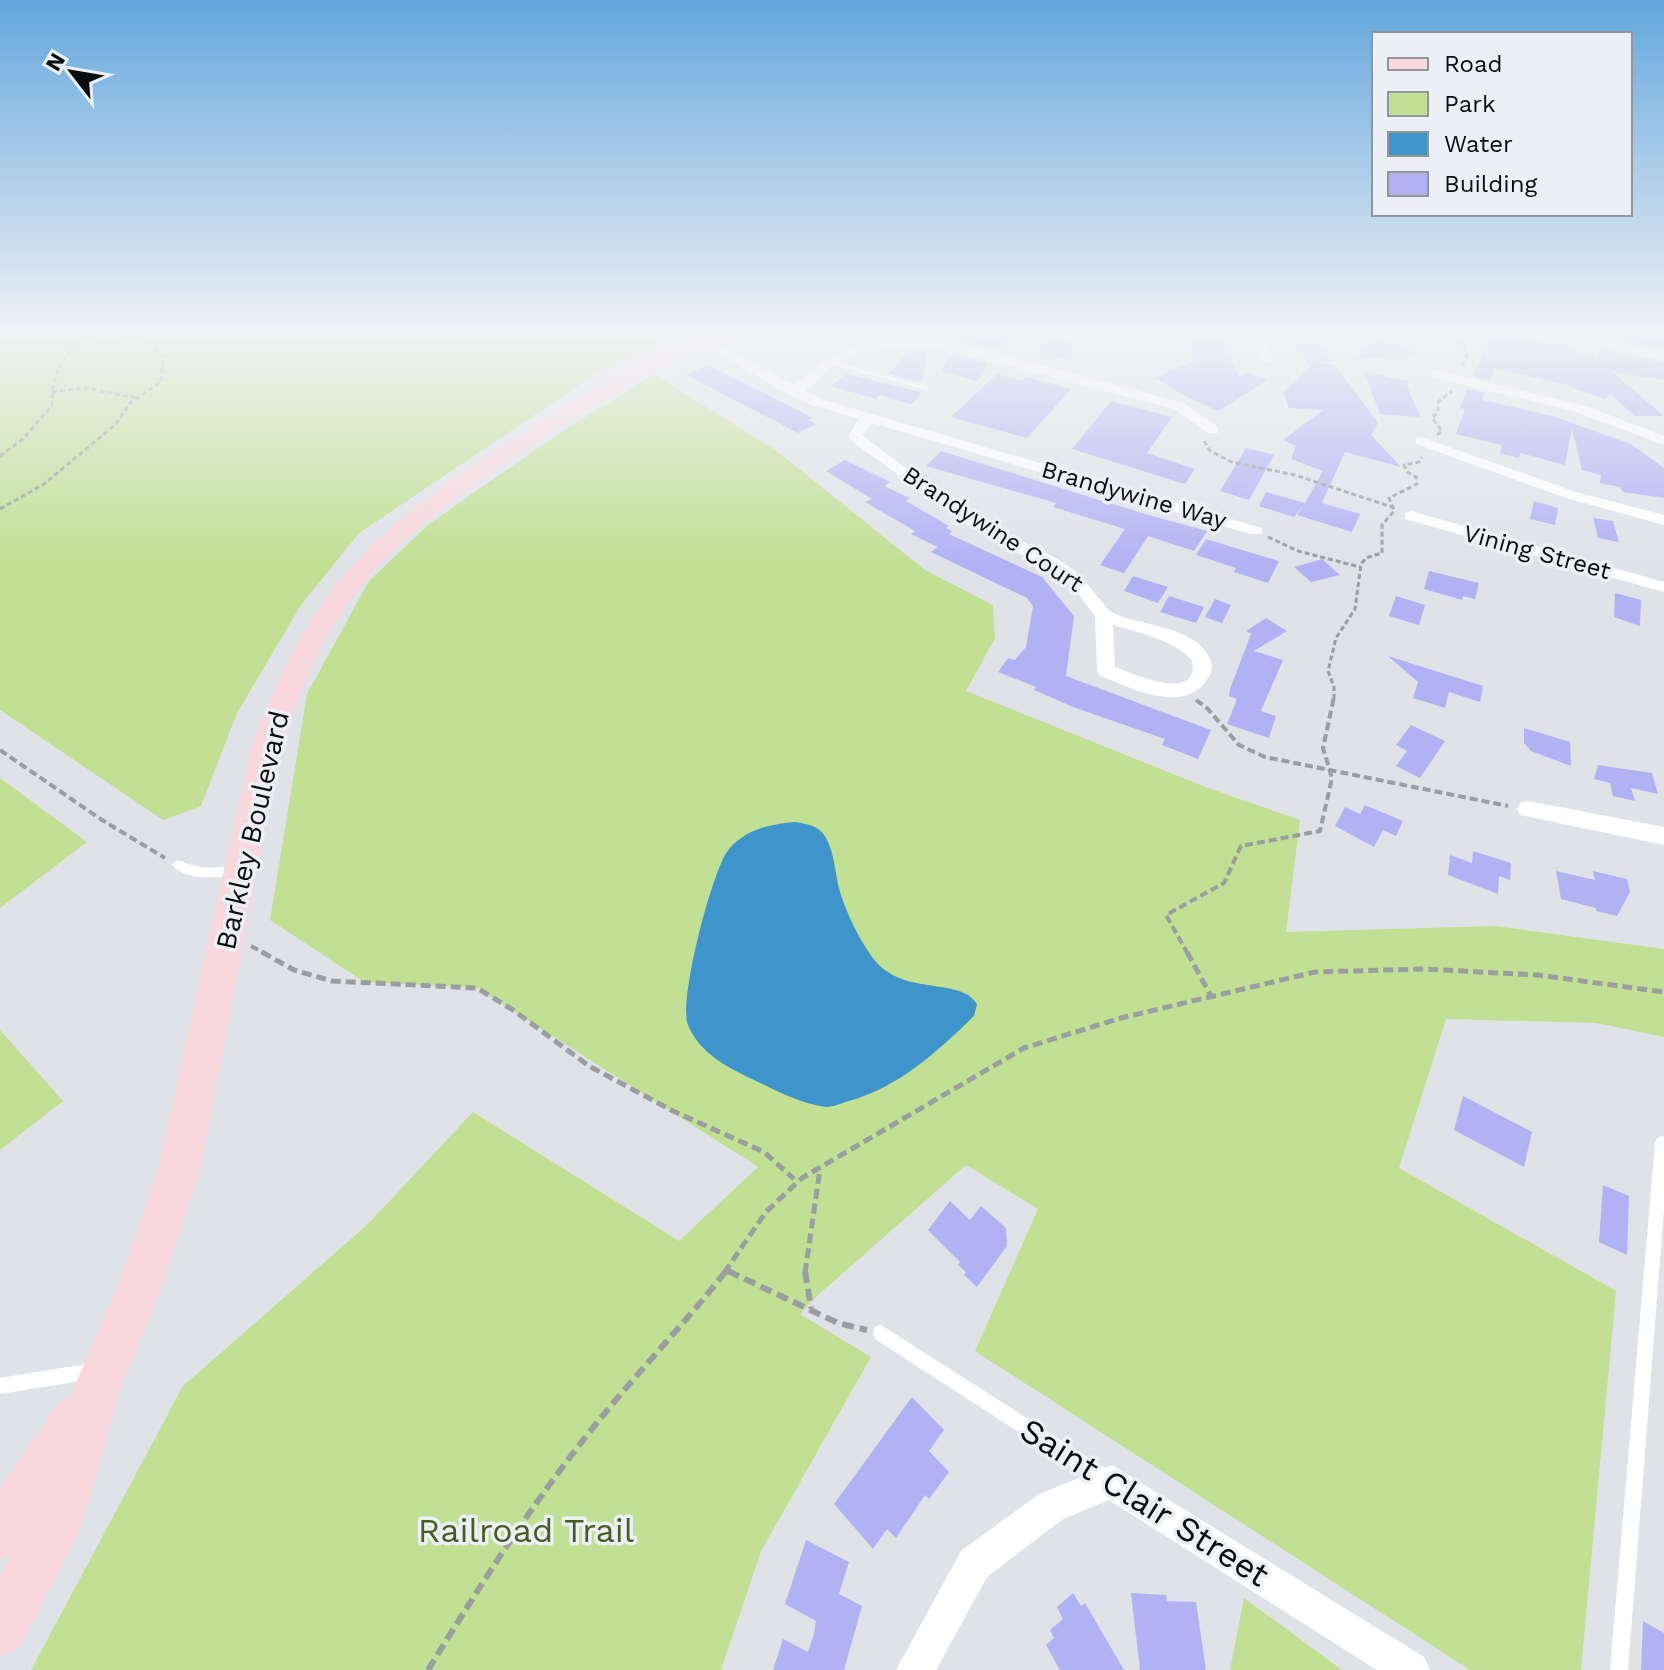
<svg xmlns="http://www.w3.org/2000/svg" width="1664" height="1670" viewBox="0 0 1664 1670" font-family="'Work Sans',sans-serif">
  <rect width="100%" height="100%" fill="#dfe3e8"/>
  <!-- green -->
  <g fill="#c1e093">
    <polygon points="0,331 659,331 668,340 609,365 359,533 301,605 237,713 201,806 163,820 0,710"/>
    <polygon points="654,374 778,452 925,570 993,605 995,638 966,691 1208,788 1300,820 1286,932 1495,926 1664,949 1664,1037 1596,1023 1446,1019 1399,1168 1616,1291 1581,1670 1470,1670 975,1351 1038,1209 966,1165 818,1295 800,1314 871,1357 761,1551 721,1670 31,1670 183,1386 367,1225 473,1112 679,1241 758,1167 477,988 364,982 270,920 307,694 369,581 429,524 551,439"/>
    <polygon points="0,778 87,842 0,908"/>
    <polygon points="0,1030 63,1101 0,1150"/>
    <polygon points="1244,1598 1342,1670 1230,1670"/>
  </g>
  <!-- water -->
  <path fill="#3f94cc" d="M795,822C808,824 820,826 826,838C835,854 835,875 840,892C847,914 857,935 870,954C899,999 959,975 977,1004L974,1016C937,1052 899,1087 849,1101C842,1103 833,1107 826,1107C800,1104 775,1090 752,1079C726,1067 699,1052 688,1025C678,1003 712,869 729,849C746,829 771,824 795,822Z"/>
  <!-- building -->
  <g fill="#b1b2f4">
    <polygon points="958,331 1012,331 1003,347 990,345 990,348 958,339"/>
    <polygon points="1604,331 1630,331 1664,338 1664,349 1602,337"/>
    <polygon points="1492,332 1565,347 1597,358 1600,349 1664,363 1664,380 1611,371 1664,416 1635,416 1610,394 1605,399 1570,387 1572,386 1494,368 1490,380 1473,376"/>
    <polygon points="1046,339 1073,343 1067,358 1039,354"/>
    <polygon points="1190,339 1223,341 1226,357 1229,357 1239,376 1247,372 1268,380 1218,411 1184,395 1155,378 1196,360"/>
    <polygon points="1380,340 1420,354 1353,359"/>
    <polygon points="1300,345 1319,345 1331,361 1319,362 1335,365 1378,423 1371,435 1401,467 1345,452 1322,503 1360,514 1352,532 1297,515 1304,505 1294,517 1259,506 1266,492 1305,503 1323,471 1291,459 1296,446 1283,440 1323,410 1289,408 1283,392 1310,367 1296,346"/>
    <polygon points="908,350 927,351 922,382 889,374"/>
    <polygon points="952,354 987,363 984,373 977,381 941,371"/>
    <polygon points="708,365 813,418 808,420 816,424 798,433 686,375"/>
    <polygon points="1364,372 1409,381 1407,386 1420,417 1380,414"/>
    <polygon points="847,374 920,392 919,397 911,404 880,395 876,399 831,386"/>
    <polygon points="997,374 1022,381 1026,377 1071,389 1027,438 951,417"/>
    <polygon points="1467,389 1485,393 1482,400 1552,416 1631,444 1664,468 1664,498 1623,492 1620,487 1600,483 1601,475 1582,470 1572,428 1565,465 1520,453 1519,458 1500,453 1502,445 1456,434 1465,409 1460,408"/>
    <polygon points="1111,401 1172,417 1147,453 1195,469 1185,484 1072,449"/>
    <polygon points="1246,448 1274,455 1249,500 1220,491"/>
    <polygon points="941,451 1145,514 1207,531 1194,551 1148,536 1124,573 1100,565 1125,529 1053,507 1056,503 926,466"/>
    <polygon points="845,460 890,482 884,486 910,498 906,501 949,526 946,528 952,531 949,534 1042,577 1074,616 1066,676 1211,730 1198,759 1162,745 1165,739 1073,707 1034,690 1036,687 998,672 1008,658 1015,660 1026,647 1033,606 1027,598 931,552 938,547 911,534 915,531 865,502 872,499 826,471"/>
    <polygon points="1534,501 1558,508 1555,525 1530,519"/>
    <polygon points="1593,518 1613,521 1619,542 1598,538"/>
    <polygon points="1206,539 1242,550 1279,561 1268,583 1234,572 1236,568 1196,555"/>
    <polygon points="1322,559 1340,575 1311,582 1294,567"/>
    <polygon points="1429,571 1479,583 1475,599 1463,596 1462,600 1424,589"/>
    <polygon points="1133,576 1168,587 1158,603 1124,591"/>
    <polygon points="1615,593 1641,600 1640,626 1614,617"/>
    <polygon points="1169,596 1204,607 1196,623 1160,612"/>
    <polygon points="1396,596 1425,605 1419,625 1389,616"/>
    <polygon points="1215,599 1231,605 1222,623 1205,617"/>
    <polygon points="1266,618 1287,631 1254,651 1283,660 1261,711 1276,716 1269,738 1227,724 1237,699 1229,696 1230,689 1251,634 1246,631"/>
    <polygon points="1388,656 1483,686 1480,702 1449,692 1445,708 1413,698 1418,682"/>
    <polygon points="1411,725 1445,741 1420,778 1396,766 1407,751 1396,745"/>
    <polygon points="1524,728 1570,742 1571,766 1531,751 1524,743"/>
    <polygon points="1598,765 1652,773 1658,794 1631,788 1635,801 1613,796 1610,783 1594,779"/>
    <polygon points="1365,805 1403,821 1396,836 1383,830 1374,847 1335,826 1345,807 1360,814"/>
    <polygon points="1473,851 1511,863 1510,880 1499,876 1498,894 1448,875 1450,855 1472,863"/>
    <polygon points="1556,871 1595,880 1593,871 1627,879 1630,892 1617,916 1596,911 1596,908 1561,899"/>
    <polygon points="1463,1096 1532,1132 1524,1167 1454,1130"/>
    <polygon points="1603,1185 1629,1196 1627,1255 1599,1242"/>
    <polygon points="950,1201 970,1220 981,1206 1006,1228 1007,1246 977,1287 964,1275 966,1272 958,1265 960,1262 928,1230"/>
    <polygon points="912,1397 944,1430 929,1451 949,1472 929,1499 925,1495 896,1538 887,1529 873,1549 834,1504"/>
    <polygon points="806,1540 849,1562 839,1594 862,1606 844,1670 773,1670 783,1639 808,1652 814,1634 816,1621 785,1604"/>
    <polygon points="1073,1593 1081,1606 1085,1603 1124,1670 1060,1670 1046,1645 1054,1638 1050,1630 1063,1619 1057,1607"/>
    <polygon points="1131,1593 1166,1595 1167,1601 1196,1602 1206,1670 1140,1670"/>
    <polygon points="1643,1621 1664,1633 1664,1670 1641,1670"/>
  </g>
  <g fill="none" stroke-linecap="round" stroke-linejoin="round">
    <!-- path-far3 -->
    <g stroke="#9a9ea1" stroke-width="3" stroke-dasharray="5 3" stroke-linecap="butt">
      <polyline points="1436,331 1462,343 1467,355 1461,368"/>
      <polyline points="52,392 86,388 136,398"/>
      <polyline points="1437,435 1442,431 1432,418 1438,412 1438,402 1452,391"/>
      <polyline points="1204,441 1210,451 1232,462 1295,475 1395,508"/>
      <path d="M0,456L23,439L52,405C52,368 65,351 95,331"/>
      <polyline points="0,509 44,484 115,425 131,402 161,382 163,357 149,340 130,337 121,331"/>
      <polyline points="1268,537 1298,551 1360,567"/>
      <polyline points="1334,699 1334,687 1328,671 1336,638 1355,609 1361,564 1366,558 1382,553 1382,525 1394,511 1389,498 1417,484 1416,477 1407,472 1404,465 1419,462 1422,457"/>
    </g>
    <!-- path-far2 -->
    <g stroke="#9a9ea1" stroke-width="4" stroke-dasharray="8 4" stroke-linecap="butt">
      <polyline points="1196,700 1207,708 1239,745 1265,757 1508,806"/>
      <polyline points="0,750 102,820 165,858"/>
      <polyline points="251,946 266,954"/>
      <polyline points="1188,954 1166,915 1224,883 1241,846 1320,831 1332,778 1323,748 1334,697"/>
    </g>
    <!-- path-far1 -->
    <g stroke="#9a9ea1" stroke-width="5" stroke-dasharray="10 5" stroke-linecap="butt">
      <polyline points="262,952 294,970 332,981 477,988 513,1010 589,1066 673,1111 764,1152 794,1179"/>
      <polyline points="1187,952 1211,996"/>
      <polyline points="726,1270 732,1273"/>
      <polyline points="724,1273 766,1212 802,1178 1024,1048 1121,1018 1315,972 1423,969 1538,975 1664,992"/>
      <polyline points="805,1273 820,1169"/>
    </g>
    <!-- path -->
    <g stroke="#9a9ea1" stroke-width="6" stroke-dasharray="12 6" stroke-linecap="butt">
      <polyline points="728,1271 838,1323 867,1330"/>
      <polyline points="805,1271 811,1308"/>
      <path d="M428,1670C478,1589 529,1508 588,1434C632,1378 682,1327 726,1271"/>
    </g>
    <!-- lane -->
    <g fill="#fff" fill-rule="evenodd">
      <polygon points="831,361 928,387 929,388 926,390 829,364 828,363"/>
      <path d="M178,860C203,871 213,868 239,865L243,867L245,870L243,873L239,875C217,877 189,883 172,865L174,862Z"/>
      <polygon points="1662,1136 1664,1137 1664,1208 1628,1670 1610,1670 1655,1143 1657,1138"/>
      <polygon points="881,1325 1114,1474 1117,1480 1114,1486 1108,1489 1102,1486 875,1339 873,1333 875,1327"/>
      <polygon points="92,1363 98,1365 100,1371 98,1377 92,1379 0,1394 0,1378"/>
    </g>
    <!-- street -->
    <g fill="#fff" fill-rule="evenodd">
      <path d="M679,331H694L795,385C849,337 883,335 954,342L1184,403L1218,427V433H1208L1174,409L941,348L899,347L861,352L835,364L805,391L821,399L1262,528V534H1250L872,423L862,435C904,467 947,499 992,526C1018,542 1048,551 1072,569C1086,579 1104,608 1113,613C1142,627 1195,625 1210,659C1214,667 1211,674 1206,681C1182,715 1128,687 1099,675L1097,670L1095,616L1073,587L1046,568L966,524L853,442L848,436L859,419L811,405L790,395ZM1113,625C1141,633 1171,639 1192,660C1201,704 1133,674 1115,667Z"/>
      <polygon points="1243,331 1255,331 1274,359 1273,362 1263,362"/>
      <polygon points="1530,331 1553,331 1664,352 1664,360"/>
      <polygon points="1437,370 1586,406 1664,436 1664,445 1576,412 1432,377 1432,371"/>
      <polygon points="1421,437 1576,492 1664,515 1664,525 1566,498 1416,444 1416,438"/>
      <polygon points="1411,511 1664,582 1664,592 1405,519 1405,513"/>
      <polygon points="1528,801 1664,827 1664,845 1520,815 1517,809 1520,803"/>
      <polygon points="1112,1465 1424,1657 1430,1670 1377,1670 1109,1500 1063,1519 987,1577 936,1670 896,1670 961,1551 1039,1494"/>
    </g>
    <!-- secondary -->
    <path fill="#f8d7dd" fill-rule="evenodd" d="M713,331H739L736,335C664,360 602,400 538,441C469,487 398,535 349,602C316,647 298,699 280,751L200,1169L164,1281L119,1392L81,1527L19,1648L0,1656V1576L12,1554L0,1559V1488L60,1401L70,1397L121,1277L158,1169L250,751C271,695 293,642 329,594C381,523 458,474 531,428C589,391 647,353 713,331Z"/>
  </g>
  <!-- sky -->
  <linearGradient id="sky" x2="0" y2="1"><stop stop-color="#64a7dd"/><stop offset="0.59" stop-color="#f1f2f5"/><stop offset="1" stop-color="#f1f2f5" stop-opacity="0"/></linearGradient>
  <rect width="1664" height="564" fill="url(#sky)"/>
  <g text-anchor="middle" stroke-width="7" stroke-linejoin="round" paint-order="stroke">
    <!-- far-street labels -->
    <g font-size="24" fill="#0a0c0d" stroke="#ecf0f6">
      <text transform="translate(1134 495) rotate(16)" y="8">Brandywine Way</text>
      <text transform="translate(993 529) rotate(33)" y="8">Brandywine Court</text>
      <text transform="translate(1537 552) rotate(15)" y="8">Vining Street</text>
    </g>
    <!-- street labels -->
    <g font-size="28" fill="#0a0c0d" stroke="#ecf0f6">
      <text transform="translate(252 830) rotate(-77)" y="10">Barkley Boulevard</text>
    </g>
    <!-- near-street labels -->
    <g font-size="34" fill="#0a0c0d" stroke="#ecf0f6">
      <text transform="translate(1145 1502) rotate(32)" y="12">Saint Clair Street</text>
    </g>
    <!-- near-park labels -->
    <g font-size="34" fill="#475c21" stroke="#ecf0f6">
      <text x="526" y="1542">Railroad Trail</text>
    </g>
  </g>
  <!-- legend -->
  <rect x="1372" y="32" width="260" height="184" fill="#ecf0f6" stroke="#929599" stroke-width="2"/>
  <rect x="1388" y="58" width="40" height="12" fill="#f8d7dd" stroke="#929599" stroke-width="2"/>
  <text x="1444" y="72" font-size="24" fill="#0a0c0d">Road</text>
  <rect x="1388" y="92" width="40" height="24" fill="#c1e093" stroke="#929599" stroke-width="2"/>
  <text x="1444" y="112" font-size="24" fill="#0a0c0d">Park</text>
  <rect x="1388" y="132" width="40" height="24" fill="#3f94cc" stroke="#929599" stroke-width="2"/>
  <text x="1444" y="152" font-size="24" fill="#0a0c0d">Water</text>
  <rect x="1388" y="172" width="40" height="24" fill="#b1b2f4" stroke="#929599" stroke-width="2"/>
  <text x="1444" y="192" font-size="24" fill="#0a0c0d">Building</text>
  <!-- north arrow -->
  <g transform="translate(72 72) rotate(301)" stroke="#ecf0f6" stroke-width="6" paint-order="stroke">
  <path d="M0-6L14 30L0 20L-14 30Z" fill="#0a0c0d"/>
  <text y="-12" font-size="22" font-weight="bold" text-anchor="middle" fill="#0a0c0d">N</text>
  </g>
</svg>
